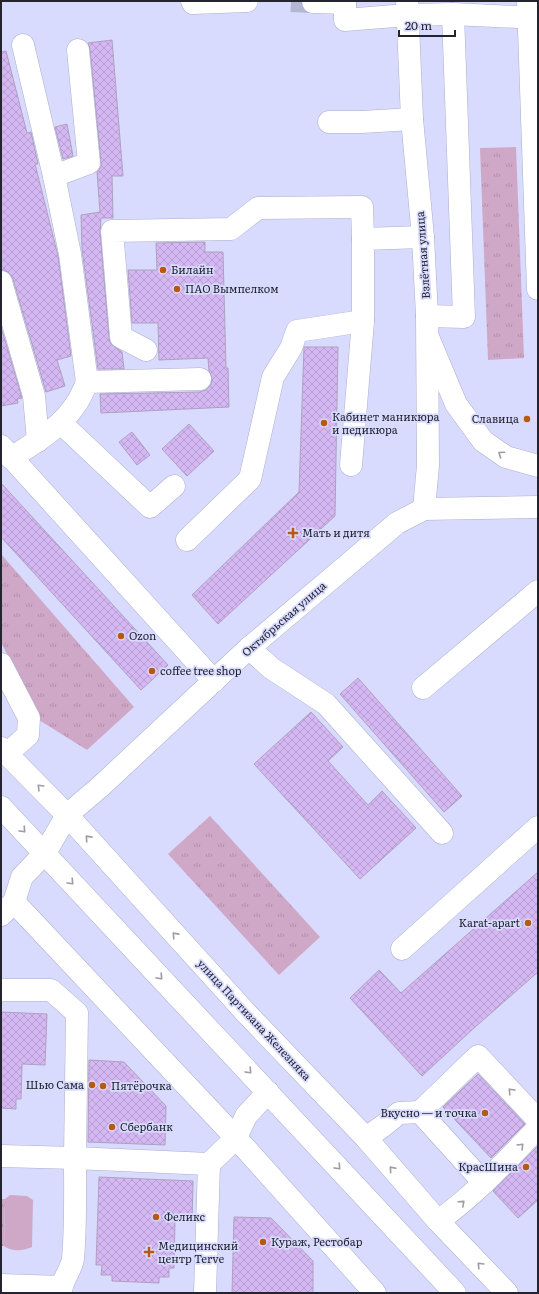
<svg xmlns="http://www.w3.org/2000/svg" width="539" height="1294" viewBox="0 0 539 1294" font-family="Literata,serif">
  <defs>
    <pattern id="grass-tufts" width="24" height="20" patternUnits="userSpaceOnUse"><rect width="24" height="20" fill="#cfa8c8"/><path d="M3 7l-1-3M5 7V3M7 7l1-3M15 17l-1-3M17 17v-4M19 17l1-3" fill="none" stroke="#b190ac"/></pattern>
    <pattern id="building-cross-hatch" width="8" height="8" patternUnits="userSpaceOnUse"><rect width="8" height="8" fill="#d5b8f3"/><path d="M0 0l8 8M0 8l8-8" fill="none" stroke="#b79ed1"/></pattern>
  </defs>
  <rect width="100%" height="100%" fill="#d8dbfd"/>
  <!-- grass -->
  <g fill="url(#grass-tufts)">
    <polygon points="516,147 524,358 488,360 480,148"/>
    <polygon points="1,554 134,707 87,750 39,720 1,642"/>
    <polygon points="210,816 320,937 279,975 168,854"/>
    <polygon points="1,1199 5,1199 4,1246 1,1246"/>
  </g>
  <!-- garden -->
  <path fill="#cfa8c8" d="M10,1195L27,1196L33,1200L32,1247C23,1251 12,1252 4,1246L5,1199Z"/>
  <!-- building -->
  <g fill="url(#building-cross-hatch)" stroke="#afa0bf">
    <polygon points="112,40 123,176 112,176 113,218 101,218 100,232 109,338 111,344 122,352 124,369 98,369 82,249 81,215 100,212 97,172 101,167 101,162 90,49 88,43"/>
    <polygon points="6,51 27,133 31,132 38,164 35,164 58,256 71,356 57,360 65,386 46,392 13,279 9,273 4,270 1,270 1,52"/>
    <polygon points="67,124 73,156 63,159 55,127"/>
    <polygon points="205,242 205,252 223,252 226,368 228,368 229,407 101,413 100,394 200,392 206,390 211,385 212,378 209,371 208,358 159,360 158,323 132,323 128,270 157,270 156,243"/>
    <polygon points="1,327 22,398 17,399 18,403 1,406"/>
    <polygon points="304,347 338,347 335,516 218,624 192,595 299,492"/>
    <polygon points="189,424 214,451 187,476 162,449"/>
    <polygon points="132,432 150,455 137,465 119,442"/>
    <polygon points="1,483 168,665 141,690 1,537"/>
    <polygon points="358,678 462,796 444,812 340,694"/>
    <polygon points="311,712 343,747 328,761 368,805 382,791 416,828 360,879 254,764"/>
    <polygon points="538,872 538,972 474,1028 422,1076 350,998 379,970 401,993"/>
    <polygon points="1,1012 47,1014 45,1065 22,1064 21,1099 16,1099 16,1109 1,1108"/>
    <polygon points="89,1060 124,1062 166,1106 165,1145 88,1142"/>
    <polygon points="478,1074 525,1124 491,1158 443,1107"/>
    <polygon points="538,1146 538,1200 518,1218 493,1191"/>
    <polygon points="99,1177 193,1181 192,1222 175,1221 174,1268 169,1268 169,1277 159,1277 159,1283 112,1281 112,1275 101,1275 102,1265 96,1265"/>
    <polygon points="234,1217 271,1218 313,1261 313,1293 232,1293"/>
  </g>
  <g fill="none" stroke-linecap="round" stroke-linejoin="round">
    <!-- minor-tunnel -->
    <polyline stroke="#b4b6d4" stroke-width="22" stroke-dasharray="22 11" stroke-linecap="butt" points="291,1 313,2"/>
    <defs>
      <g id="minor">
        <polyline points="192,1 193,3 247,1"/>
        <polyline points="345,1 345,20 407,15 453,14 538,18"/>
        <polyline points="528,1 538,289"/>
        <polyline points="313,2 345,3"/>
        <polyline points="23,45 54,176 70,254 87,382"/>
        <polyline points="329,122 362,122 412,119"/>
        <polyline points="54,176 89,163 78,50"/>
        <polyline points="1,282 34,396 38,441"/>
        <polyline points="427,316 464,317 453,14"/>
        <polyline points="428,337 456,404 483,441 506,457 538,466"/>
        <polyline points="146,350 121,337 112,231 231,229 258,208 362,207 363,239"/>
        <polyline points="61,423 150,507 174,486"/>
        <polyline points="1,446 214,681"/>
        <path d="M11,458C34,443 61,428 76,404C81,397 84,389 87,382L200,379"/>
        <polyline points="351,465 363,321"/>
        <polyline points="424,509 538,507"/>
        <polyline points="187,540 250,479 273,377 291,348 297,331 363,321 363,239 423,237"/>
        <polyline points="249,648 271,668 326,704 442,833"/>
        <polyline points="1,664 29,718 28,735 7,754"/>
        <polyline points="423,688 538,591"/>
        <path d="M14,902L236,1138L209,1164L75,1158C75,1191 76,1225 73,1258C72,1270 61,1280 61,1293"/>
        <polyline points="1,915 14,902 22,877 45,853"/>
        <polyline points="402,949 538,827"/>
        <polyline points="1,990 51,990 77,1013 75,1158 1,1156"/>
        <polyline points="268,1092 246,1116 236,1138 375,1293"/>
        <polyline points="420,1112 484,1183"/>
        <polyline points="366,1138 383,1126 399,1113 420,1112 478,1056 538,1120"/>
        <path d="M438,1221C475,1195 506,1161 538,1128"/>
        <polyline points="1,1285 61,1287"/>
        <polyline points="205,1293 209,1164"/>
      </g>
      <g id="major">
        <polyline points="1,748 67,815 248,1015 366,1138 438,1221 507,1293"/>
        <polyline points="1,807 455,1293"/>
        <polyline points="45,853 67,815 101,786 249,648 397,523 424,509 428,465 427,316 423,237 412,119 407,1"/>
      </g>
    </defs>
    <!-- minor casing -->
    <use href="#minor" stroke="#abaece" stroke-width="23"/>
    <!-- major casing -->
    <use href="#major" stroke="#abaece" stroke-width="23"/>
    <!-- minor -->
    <use href="#minor" stroke="#fff" stroke-width="22"/>
    <!-- major -->
    <use href="#major" stroke="#fff" stroke-width="22"/>
  </g>
  <!-- one-way arrows -->
  <defs><path id="oneway-chevron" d="M-2-3.5L2.5 0L-2 3.5" fill="none" stroke-width="1.6" stroke-linecap="round" stroke-linejoin="round"/></defs>
  <g stroke="#9c9ca2">
    <use href="#oneway-chevron" transform="translate(501 454) rotate(-145)"/>
    <use href="#oneway-chevron" transform="translate(40 787) rotate(-135)"/>
    <use href="#oneway-chevron" transform="translate(23 830) rotate(47)"/>
    <use href="#oneway-chevron" transform="translate(88 838) rotate(-132)"/>
    <use href="#oneway-chevron" transform="translate(71 882) rotate(47)"/>
    <use href="#oneway-chevron" transform="translate(175 935) rotate(-132)"/>
    <use href="#oneway-chevron" transform="translate(160 977) rotate(47)"/>
    <use href="#oneway-chevron" transform="translate(249 1071) rotate(47)"/>
    <use href="#oneway-chevron" transform="translate(511 1091) rotate(-133)"/>
    <use href="#oneway-chevron" transform="translate(521 1146) rotate(-46)"/>
    <use href="#oneway-chevron" transform="translate(338 1167) rotate(47)"/>
    <use href="#oneway-chevron" transform="translate(392 1169) rotate(-131)"/>
    <use href="#oneway-chevron" transform="translate(462 1203) rotate(-42)"/>
    <use href="#oneway-chevron" transform="translate(480 1265) rotate(-134)"/>
  </g>
  <!-- markers -->
  <g fill="#b85812" stroke="#d8dbfd" stroke-width="1.5">
    <circle cx="163" cy="270" r="4"/>
    <circle cx="177" cy="289" r="4"/>
    <circle cx="527" cy="419" r="4"/>
    <circle cx="324" cy="423" r="4"/>
    <path d="M291 527h4v4h4v4h-4v4h-4v-4h-4v-4h4z"/>
    <circle cx="121" cy="636" r="4"/>
    <circle cx="152" cy="671" r="4"/>
    <circle cx="528" cy="923" r="4"/>
    <circle cx="92" cy="1085" r="4"/>
    <circle cx="103" cy="1086" r="4"/>
    <circle cx="485" cy="1113" r="4"/>
    <circle cx="112" cy="1127" r="4"/>
    <circle cx="526" cy="1167" r="4"/>
    <circle cx="156" cy="1217" r="4"/>
    <circle cx="263" cy="1242" r="4"/>
    <path d="M147 1246h4v4h4v4h-4v4h-4v-4h-4v-4h4z"/>
  </g>
  <g text-anchor="middle" stroke-width="3.5" stroke-linejoin="round" paint-order="stroke">
    <!-- street labels -->
    <g font-size="11" fill="#232430" stroke="#d8dbfd">
      <text transform="translate(423 255) rotate(-94)" y="4">Взлётная улица</text>
      <text transform="translate(284 619) rotate(-41)" y="4">Октябрьская улица</text>
      <text transform="translate(254 1020) rotate(47)" y="4">улица Партизана Железняка</text>
    </g>
    <!-- poi labels -->
    <g font-size="11" fill="#232430" stroke="#d8dbfd" text-anchor="start">
      <text x="171" y="274">Билайн</text>
      <text x="185" y="293">ПАО Вымпелком</text>
      <text x="332" y="421">Кабинет маникюра<tspan x="332" dy="13">и педикюра</tspan></text>
      <text x="519" y="423" text-anchor="end">Славица</text>
      <text x="302" y="537">Мать и дитя</text>
      <text x="129" y="640">Ozon</text>
      <text x="160" y="675">coffee tree shop</text>
      <text x="520" y="927" text-anchor="end">Karat-apart</text>
      <text x="84" y="1089" text-anchor="end">Шью Сама</text>
      <text x="111" y="1090">Пятёрочка</text>
      <text x="477" y="1117" text-anchor="end">Вкусно — и точка</text>
      <text x="120" y="1131">Сбербанк</text>
      <text x="518" y="1171" text-anchor="end">КрасШина</text>
      <text x="164" y="1221">Феликс</text>
      <text x="271" y="1246">Кураж, Рестобар</text>
      <text x="158" y="1250">Медицинский<tspan x="158" dy="13">центр Terve</tspan></text>
    </g>
  </g>
  <!-- border -->
  <rect width="539" height="1294" fill="none" stroke="#232430" stroke-width="4"/>
  <!-- scale -->
  <path d="M399 30v6h56v-6" fill="none" stroke="#232430" stroke-width="2"/>
  <text x="405" y="30" font-size="12" fill="#232430" stroke="#d8dbfd" stroke-width="3" paint-order="stroke">20 m</text>
</svg>
